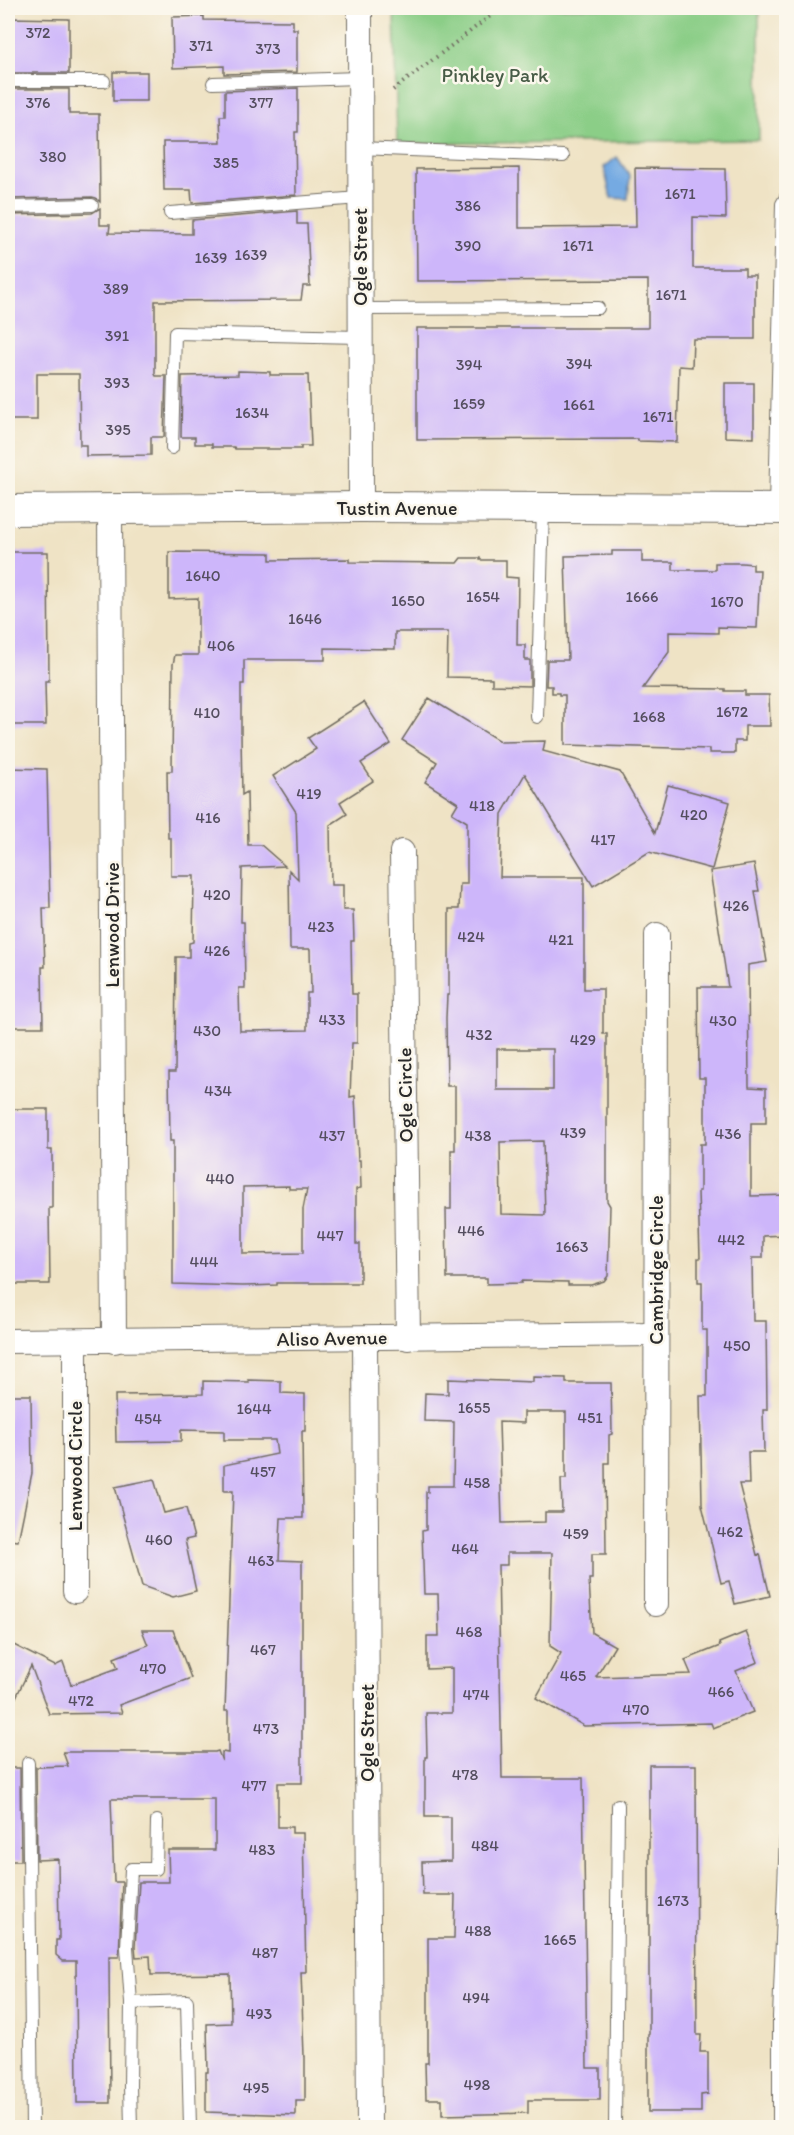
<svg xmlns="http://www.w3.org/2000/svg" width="794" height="2135" viewBox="0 0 794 2135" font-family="Itim,sans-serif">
  <rect width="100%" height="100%" fill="#fbf7ec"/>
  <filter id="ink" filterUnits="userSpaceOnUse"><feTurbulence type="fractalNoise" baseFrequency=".0167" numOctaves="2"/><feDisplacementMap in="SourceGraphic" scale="12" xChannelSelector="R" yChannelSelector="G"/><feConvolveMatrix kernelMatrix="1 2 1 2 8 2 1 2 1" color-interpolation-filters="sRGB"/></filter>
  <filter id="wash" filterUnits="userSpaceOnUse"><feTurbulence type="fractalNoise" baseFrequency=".008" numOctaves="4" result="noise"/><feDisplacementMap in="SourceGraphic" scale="24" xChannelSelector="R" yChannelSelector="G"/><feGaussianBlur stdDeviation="1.35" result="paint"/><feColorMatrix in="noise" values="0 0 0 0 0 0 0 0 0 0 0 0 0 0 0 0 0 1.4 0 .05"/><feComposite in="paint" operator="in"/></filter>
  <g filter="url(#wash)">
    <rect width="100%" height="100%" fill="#efe3c5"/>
    <!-- green -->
    <polygon fill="#8bce87" stroke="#5b7c59" stroke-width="1.5" points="394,8 759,8 759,140 397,144"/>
    <!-- water -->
    <polygon fill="#75aae2" stroke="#506a86" stroke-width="1.5" points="617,157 630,176 628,199 611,198 604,167"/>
    <g id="blocks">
      <!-- building -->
      <g fill="#cdb6fa" fill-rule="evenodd">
        <polygon points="204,16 204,20 293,21 293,29 297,29 297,72 224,74 224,66 173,68 172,17"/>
        <polygon points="8,18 69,19 69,73 8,73"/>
        <rect x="113" y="72" width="34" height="29"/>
        <polygon points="298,88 298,132 295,132 296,195 192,203 191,190 164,190 163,142 221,142 220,116 225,116 225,91"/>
        <polygon points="8,89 69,89 69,114 99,114 100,202 96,198 92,197 8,199"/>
        <polygon points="519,168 519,228 636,227 635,168 725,169 726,218 693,217 693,268 745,268 745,275 755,275 755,339 693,339 692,367 679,366 677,442 638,441 638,439 417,440 417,328 648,328 648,280 417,281 416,169"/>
        <polygon points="100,208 100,225 110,225 109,233 192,234 192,220 297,211 297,224 307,224 310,286 303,286 301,300 155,301 155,374 156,376 166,376 164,437 151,437 151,455 86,456 86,445 80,445 79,374 37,374 37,420 8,420 8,215 92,213"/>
        <polygon points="238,371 270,372 270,375 308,375 311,446 301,446 301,449 235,449 234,447 212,447 212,444 195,444 195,437 181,437 182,376 238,375"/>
        <polygon points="725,383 754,383 754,438 725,437"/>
        <polygon points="612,551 642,551 642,562 673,562 673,570 715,570 715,563 742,563 753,564 753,570 760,570 757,628 718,627 718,633 669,632 669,652 643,688 725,689 725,691 745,691 745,695 769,695 770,726 745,726 745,741 735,741 735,753 709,753 709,749 565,745 565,695 559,695 559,693 552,693 552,686 546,686 547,660 568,660 565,556 612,555"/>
        <polygon points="8,552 48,552 49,681 45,681 46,725 8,725"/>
        <path d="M169,552L270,553V560L349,559V562L457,563L461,558H480V560H506V577L518,578L517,645H525V660H530V686L492,685V678L447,677L448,632H395V649L325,648V660H244V684H241V734L242,795L247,792L248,845H261L285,866L242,868L241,922H244L245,988H239L240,1031L307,1030V993H311L310,949H290L289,870L298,879L296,812L273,776L316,749L308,738L364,702L391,744L361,763L373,781L340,802L347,814L330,825L331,885H343V910H353L354,941H351L352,994H357V1043H352L350,1097L355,1096L358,1160H360L361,1188L356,1189V1244H360V1283H277V1285L243,1286L173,1284V1141H170L169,1072H175L176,957H189V943L193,942L194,876H171V838H168L167,771H172L173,664L175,655H198V598L169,599ZM289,1186V1189H307L303,1209V1253L243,1254V1187Z"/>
        <path d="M429,698L501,742L545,741L543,751L620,772L655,833L668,785L730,802L712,869L649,852L593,886L525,774L502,814L500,877H584V989H603V1034H607V1201L610,1206L608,1276L604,1281L591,1285H568V1282L521,1281L522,1283L487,1284V1278H447L446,1209H451V1150H455V1086H447L446,1018L447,995H449V909H459L460,884H467V822L452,813L458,803L425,782L437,762L402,740ZM497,1049H553V1090H497ZM543,1141L545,1215L501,1214L500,1142Z"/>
        <polygon points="8,768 47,769 50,908 43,908 45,967 42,967 43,1027 8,1027"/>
        <polygon points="754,864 759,891 755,891 767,962 748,965 749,1087 766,1088 766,1123 751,1123 751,1196 786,1195 786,1235 763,1236 763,1258 752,1258 753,1321 766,1321 767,1410 763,1410 764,1452 748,1452 749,1484 739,1484 757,1555 760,1554 770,1596 735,1604 729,1581 721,1583 702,1505 700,1396 707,1396 707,1330 702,1330 702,1282 698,1282 698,1258 700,1258 698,1191 700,1191 700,1144 705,1144 705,1078 699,1078 698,987 728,987 710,871"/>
        <polygon points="8,1109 48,1109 48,1150 52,1150 52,1208 49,1208 50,1284 8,1284"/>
        <path d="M533,1377L566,1378V1383H611L612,1434L609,1435V1463H605L606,1554H592V1579H589L592,1633L615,1646L596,1677L691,1674L685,1660L720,1646L719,1643L746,1632L758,1662L736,1671L753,1712L713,1728L711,1723L584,1726L536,1698L561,1653L550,1646L552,1553H507V1565H498L502,1778H583L587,2068H600V2100H528V2113L442,2115V2099H426L425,2063H428V1938H454L455,1895H423L422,1862L451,1861V1817H425V1757H427L426,1713H452V1668L427,1669V1636H439L438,1594H424L422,1531L426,1530V1492H428V1486H453L454,1422L424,1421L425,1393L448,1394V1379L533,1382ZM524,1412H566V1479H561L562,1512H545V1522L502,1523L499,1422L524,1423Z"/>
        <polygon points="248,1380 281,1381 281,1393 305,1394 305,1431 302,1431 303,1518 281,1518 279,1560 302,1561 302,1783 278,1783 278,1827 292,1827 292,1833 303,1833 306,1972 301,1972 304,2056 305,2056 305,2101 296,2101 296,2115 206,2112 206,2072 208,2072 207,2024 231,2023 230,1974 151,1975 150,1956 136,1957 135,1947 139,1882 169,1882 168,1850 215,1850 215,1799 111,1799 114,1882 122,1882 119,1957 109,1957 110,2103 77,2103 76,1961 63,1961 56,1955 56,1940 59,1940 58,1859 37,1860 36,1767 68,1766 63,1752 215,1752 218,1751 222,1761 222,1752 228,1753 228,1711 225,1711 233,1491 224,1491 224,1465 277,1454 275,1440 224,1440 224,1431 181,1430 181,1441 116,1442 115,1395 203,1394 203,1381 249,1382"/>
        <polygon points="8,1395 31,1395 32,1473 18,1541 8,1540"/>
        <polygon points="154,1479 164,1513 186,1508 194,1538 185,1540 196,1591 173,1597 142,1586 115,1487"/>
        <polygon points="142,1630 173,1630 191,1678 119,1705 122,1713 49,1714 31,1666 8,1714 8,1642 55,1666 63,1662 71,1685 118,1668 114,1658 148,1645"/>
        <polygon points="649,1765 696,1765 697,2035 701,2035 700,2052 708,2052 708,2094 701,2095 701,2112 648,2112 648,2034 649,2034"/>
        <polygon points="8,1768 20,1768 21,1861 8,1861"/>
      </g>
    </g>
  </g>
  <g filter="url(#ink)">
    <use href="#blocks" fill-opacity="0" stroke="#706b61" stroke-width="1.5"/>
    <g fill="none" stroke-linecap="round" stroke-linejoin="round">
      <defs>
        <g id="service">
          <polyline points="8,81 104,81"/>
          <polyline points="213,83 358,78"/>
          <polyline points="359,148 563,156"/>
          <polyline points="8,207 92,205"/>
          <polyline points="170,213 359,198"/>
          <polyline points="360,309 598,308"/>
          <polyline points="172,448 175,333 360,337"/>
          <polyline points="775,509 782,204 786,197"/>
          <polyline points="537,717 543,508"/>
          <polyline points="28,1763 32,2128"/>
          <polyline points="131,2003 187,2001 190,2128"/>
          <polyline points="131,2128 130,2086 131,2003 127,1947 131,1869 156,1869 157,1821"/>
          <polyline points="615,2128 618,1805"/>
          <polyline points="779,2128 779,2017 786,1835"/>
        </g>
        <g id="minor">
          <polyline points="360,8 361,507"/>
          <polyline points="110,509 114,1341"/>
          <polyline points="402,852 408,1338"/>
          <polyline points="365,1338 369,2128"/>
          <polyline points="8,1341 656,1334"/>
          <polyline points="75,1591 75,1341"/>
          <polyline points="656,1604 657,935"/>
        </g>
        <polyline id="tertiary" points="8,510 361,507 786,509"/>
      </defs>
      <!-- service casing -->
      <use href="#service" stroke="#706b61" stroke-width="14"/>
      <!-- minor casing -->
      <use href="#minor" stroke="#706b61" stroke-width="26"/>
      <!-- tertiary casing -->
      <use href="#tertiary" stroke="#706b61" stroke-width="32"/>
      <!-- path -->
      <polyline stroke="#706b61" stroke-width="4" stroke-dasharray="1.5 4.5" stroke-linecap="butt" points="393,90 493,14 487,8"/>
      <!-- service -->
      <use href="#service" stroke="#fff" stroke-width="12"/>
      <!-- minor -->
      <use href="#minor" stroke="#fff" stroke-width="24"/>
      <!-- tertiary -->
      <use href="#tertiary" stroke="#fff" stroke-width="30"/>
    </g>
  </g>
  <g text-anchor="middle" stroke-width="5" stroke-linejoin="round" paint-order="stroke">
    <!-- number labels -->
    <g font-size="16" fill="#544e5f">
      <text x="38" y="38">372</text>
      <text x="201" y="51">371</text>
      <text x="268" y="54">373</text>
      <text x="38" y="108">376</text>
      <text x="261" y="108">377</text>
      <text x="53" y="162">380</text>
      <text x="226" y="168">385</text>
      <text x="680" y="199">1671</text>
      <text x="468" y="211">386</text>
      <text x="468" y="251">390</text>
      <text x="578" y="251">1671</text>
      <text x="251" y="260">1639</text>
      <text x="211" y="263">1639</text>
      <text x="116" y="294">389</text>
      <text x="671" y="300">1671</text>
      <text x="117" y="341">391</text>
      <text x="579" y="369">394</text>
      <text x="469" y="370">394</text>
      <text x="117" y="388">393</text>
      <text x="469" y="409">1659</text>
      <text x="579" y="410">1661</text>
      <text x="252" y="418">1634</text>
      <text x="658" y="422">1671</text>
      <text x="118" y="435">395</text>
      <text x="203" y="581">1640</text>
      <text x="483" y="602">1654</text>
      <text x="642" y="602">1666</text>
      <text x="408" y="606">1650</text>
      <text x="727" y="607">1670</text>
      <text x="305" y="624">1646</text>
      <text x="221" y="651">406</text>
      <text x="732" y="717">1672</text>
      <text x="207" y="718">410</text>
      <text x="649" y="722">1668</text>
      <text x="309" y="799">419</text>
      <text x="482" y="811">418</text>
      <text x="694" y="820">420</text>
      <text x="208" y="823">416</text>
      <text x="603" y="845">417</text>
      <text x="217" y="900">420</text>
      <text x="736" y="911">426</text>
      <text x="321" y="932">423</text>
      <text x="471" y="942">424</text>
      <text x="561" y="945">421</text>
      <text x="217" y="956">426</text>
      <text x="332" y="1025">433</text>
      <text x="723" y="1026">430</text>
      <text x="207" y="1036">430</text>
      <text x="479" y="1040">432</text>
      <text x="583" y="1045">429</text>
      <text x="218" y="1096">434</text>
      <text x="573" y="1138">439</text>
      <text x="728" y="1139">436</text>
      <text x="332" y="1141">437</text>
      <text x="478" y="1141">438</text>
      <text x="220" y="1184">440</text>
      <text x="471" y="1236">446</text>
      <text x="330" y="1241">447</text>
      <text x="731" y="1245">442</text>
      <text x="572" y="1252">1663</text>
      <text x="204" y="1267">444</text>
      <text x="737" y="1351">450</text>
      <text x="474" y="1413">1655</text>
      <text x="254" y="1414">1644</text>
      <text x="590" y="1423">451</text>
      <text x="148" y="1424">454</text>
      <text x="263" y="1477">457</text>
      <text x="477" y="1488">458</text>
      <text x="730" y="1537">462</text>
      <text x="576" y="1539">459</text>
      <text x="159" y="1545">460</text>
      <text x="465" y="1554">464</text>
      <text x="261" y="1566">463</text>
      <text x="469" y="1637">468</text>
      <text x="263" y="1655">467</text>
      <text x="153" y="1674">470</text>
      <text x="573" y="1681">465</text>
      <text x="721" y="1697">466</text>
      <text x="476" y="1700">474</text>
      <text x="81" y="1706">472</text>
      <text x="636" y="1715">470</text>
      <text x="266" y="1734">473</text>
      <text x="465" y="1780">478</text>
      <text x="254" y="1791">477</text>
      <text x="485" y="1851">484</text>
      <text x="262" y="1855">483</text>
      <text x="673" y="1906">1673</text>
      <text x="478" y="1936">488</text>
      <text x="560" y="1945">1665</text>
      <text x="265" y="1958">487</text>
      <text x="476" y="2003">494</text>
      <text x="259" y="2019">493</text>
      <text x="477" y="2090">498</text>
      <text x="256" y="2093">495</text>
    </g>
    <!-- park labels -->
    <g font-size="20" fill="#485c47" stroke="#fbf7ec">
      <text x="495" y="82">Pinkley Park</text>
    </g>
    <!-- street labels -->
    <g font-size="20" fill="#2b2b2b" stroke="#fbf7ec">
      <text transform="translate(360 257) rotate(-90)" y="7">Ogle Street</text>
      <text x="397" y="515">Tustin Avenue</text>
      <text transform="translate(112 925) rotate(-90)" y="7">Lenwood Drive</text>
      <text transform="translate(405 1095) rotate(-91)" y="7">Ogle Circle</text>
      <text transform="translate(656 1270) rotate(-90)" y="7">Cambridge Circle</text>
      <text transform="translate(332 1338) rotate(-1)" y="7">Aliso Avenue</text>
      <text transform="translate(75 1466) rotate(-90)" y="7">Lenwood Circle</text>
      <text transform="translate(367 1733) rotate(-90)" y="7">Ogle Street</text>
    </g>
  </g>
  <!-- margin -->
  <rect width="794" height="2135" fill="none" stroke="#fbf7ec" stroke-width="30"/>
</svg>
